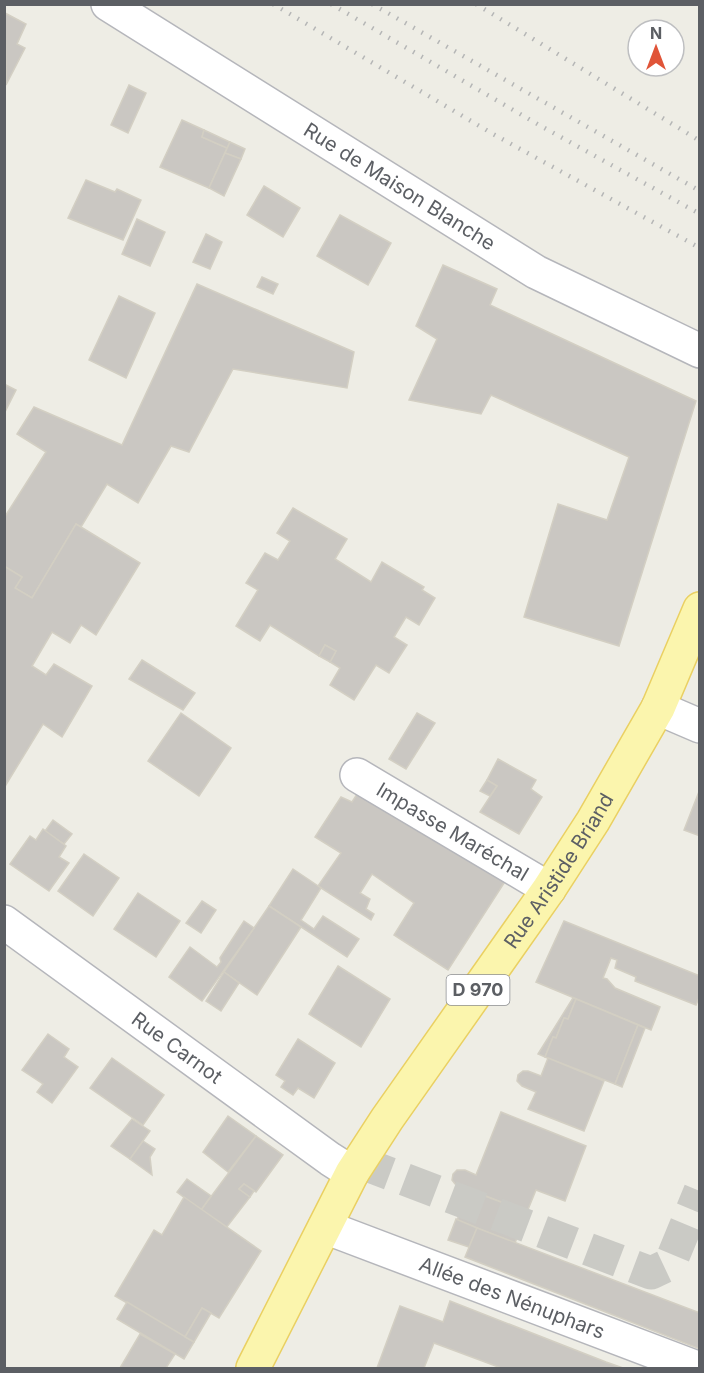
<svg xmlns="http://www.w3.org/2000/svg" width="704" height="1373" viewBox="0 0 704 1373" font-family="Inter,sans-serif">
  <rect width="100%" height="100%" fill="#eeede5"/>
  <!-- building -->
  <g fill="#cac7c2" stroke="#d3cfc3" stroke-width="1.5">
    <polygon points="5,13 26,24 17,44 25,48 6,85"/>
    <polygon points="129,85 146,93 128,133 111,125"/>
    <polygon points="182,120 204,130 202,137 227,148 209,188 160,167"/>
    <polygon points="204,130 230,142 227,148 202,137"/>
    <polygon points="230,142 245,149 241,159 225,153"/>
    <polygon points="225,153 241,159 224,196 209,188"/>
    <polygon points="86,180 115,192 117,189 141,200 123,240 68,218"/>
    <polygon points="264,186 300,208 283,237 247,215"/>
    <polygon points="340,215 391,243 368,285 317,256"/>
    <polygon points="137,219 165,232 150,266 122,254"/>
    <polygon points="206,234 222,242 210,269 193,262"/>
    <polygon points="443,265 497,289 490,305 696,401 619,646 524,617 558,504 607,520 629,457 491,395 481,414 409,400 437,339 416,326"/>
    <polygon points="262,277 278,284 273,294 257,287"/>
    <polygon points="197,284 354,352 347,388 233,369 189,452 171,446 138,503 107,484 81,527 76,524 32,598 15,588 22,577 4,566 4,518 46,452 17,434 34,407 122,445"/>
    <polygon points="119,296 155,313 126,378 89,360"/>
    <polygon points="4,384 16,390 4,414"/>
    <polygon points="293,508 347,539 335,559 371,582 382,562 424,587 422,590 435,598 419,625 406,617 394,637 407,645 389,673 376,665 354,700 330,685 340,668 330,662 336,651 325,645 319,656 270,625 260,641 236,626 258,590 246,583 265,553 278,560 290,541 277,533"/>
    <polygon points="76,524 140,563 96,635 81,625 70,643 52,632 32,666 46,675 54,664 92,686 62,737 43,724 4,788 4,566 22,577 15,588 32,598"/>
    <polygon points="325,645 336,651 330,662 319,656"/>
    <polygon points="142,660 195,693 183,710 129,679"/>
    <polygon points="181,713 231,748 199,796 148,761"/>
    <polygon points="417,713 435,723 406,769 389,759"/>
    <polygon points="498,759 536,780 531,789 542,797 519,834 480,812 497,786 487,780"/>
    <polygon points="487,780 497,786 490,796 480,791"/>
    <polygon points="700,789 700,836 684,830"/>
    <polygon points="359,791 506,880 448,970 394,935 414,903 372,874 360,893 370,899 366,909 374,914 371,920 318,886 341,853 315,837 341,797 352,802"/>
    <polygon points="53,820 72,834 64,844 45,831"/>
    <polygon points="43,829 66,846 59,857 69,863 49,891 10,864 30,836 36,840"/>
    <polygon points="84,854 119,878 93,916 58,891"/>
    <polygon points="293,869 321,888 301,920 314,929 323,916 359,939 347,957 269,906"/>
    <polygon points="138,893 180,921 156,957 114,929"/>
    <polygon points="202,901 216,910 201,933 186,923"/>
    <polygon points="269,906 301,927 257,995 224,972"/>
    <polygon points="244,921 254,928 202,1001 169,977 190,947 217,967 221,962 220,958"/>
    <polygon points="564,921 700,976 700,995 696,1005 635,981 636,977 615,968 617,960 611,958 603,978 607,979 615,988 660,1007 651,1030 536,982"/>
    <polygon points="338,966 390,999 361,1047 309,1014"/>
    <polygon points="224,972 239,983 221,1011 206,1001"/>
    <polygon points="573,998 576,999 568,1019 564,1018 556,1038 553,1037 545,1057 538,1054"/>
    <polygon points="576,999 638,1025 615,1084 545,1057 553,1037 556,1038 564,1018 568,1019"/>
    <polygon points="638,1025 645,1028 622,1087 615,1084"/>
    <polygon points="48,1034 69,1049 64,1057 78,1067 52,1103 37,1092 43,1084 22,1070"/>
    <polygon points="298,1039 335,1063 314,1098 298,1088 293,1095 281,1087 285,1081 276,1075"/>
    <polygon points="112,1058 164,1095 143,1125 90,1088"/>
    <polygon points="548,1058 604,1081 584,1131 528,1109 536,1092 522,1086 517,1081 518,1075 523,1071 528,1071 541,1076"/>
    <polygon points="501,1112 586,1146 565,1201 536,1190 527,1212 455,1184 452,1180 453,1174 457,1170 465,1170 476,1175"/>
    <polygon points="228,1116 256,1136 228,1172 203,1152"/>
    <polygon points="132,1119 150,1131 130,1159 111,1146"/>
    <polygon points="256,1136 283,1155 256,1192 244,1184 239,1189 250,1197 226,1228 201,1210"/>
    <polygon points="143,1141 155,1149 150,1157 152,1175 130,1159"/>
    <polygon points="187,1179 211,1196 201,1210 177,1192"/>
    <polygon points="244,1184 254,1191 250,1197 239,1189"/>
    <polygon points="469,1190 527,1212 515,1243 457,1220"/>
    <polygon points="184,1197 261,1251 219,1318 202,1308 185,1337 115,1296 154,1230 162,1235"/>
    <polygon points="456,1219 477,1228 469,1247 448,1240"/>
    <polygon points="477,1228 700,1313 700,1349 465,1257"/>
    <polygon points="450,1301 606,1362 623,1368 501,1368 434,1343 424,1368 377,1368 400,1306 443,1322"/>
    <polygon points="127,1302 194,1342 184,1359 117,1319"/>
    <polygon points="202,1308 211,1313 194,1342 185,1337"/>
    <polygon points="140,1334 175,1354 166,1368 120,1368"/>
  </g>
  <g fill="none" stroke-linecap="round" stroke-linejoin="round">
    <!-- minor-tunnel -->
    <polyline stroke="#cacac5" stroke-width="33" stroke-dasharray="33 16" stroke-linecap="butt" points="359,1162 651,1273 670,1264 700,1191"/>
    <defs>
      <g id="minor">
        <path id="s1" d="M108,4L536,272L700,351"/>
        <polyline points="658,708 700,726"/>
        <path id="s2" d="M357,775L549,889"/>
        <path id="s3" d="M4,922L330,1159L352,1173"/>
        <path id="s4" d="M325,1227L697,1368"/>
      </g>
      <g id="major">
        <path id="s5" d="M253,1368L352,1173L387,1119L549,889L593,821L658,708L700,609"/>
      </g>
    </defs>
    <!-- minor casing -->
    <use href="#minor" stroke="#b5b6bb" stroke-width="36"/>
    <!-- major casing -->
    <use href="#major" stroke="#ead062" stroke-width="36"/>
    <!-- minor -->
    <use href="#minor" stroke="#fff" stroke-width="33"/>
    <!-- major -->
    <use href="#major" stroke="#fbf5ad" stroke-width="33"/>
    <!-- rail -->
    <g stroke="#b5b6b6" stroke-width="4.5" stroke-dasharray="1.5 8" stroke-linecap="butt">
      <polyline points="273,4 493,134 700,248"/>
      <polyline points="331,4 539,125 700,214"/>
      <polyline points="372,4 700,191"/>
      <polyline points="476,4 700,141"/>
    </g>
  </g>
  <g text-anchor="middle" stroke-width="5" stroke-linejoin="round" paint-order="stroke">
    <!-- shield labels -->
    <rect fill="#fff" stroke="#8d8f92" stroke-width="1.5" x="446.5" y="975" width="63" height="30" rx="4.5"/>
    <g font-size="18" font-weight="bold" fill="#5c5f64">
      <text x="478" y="996">D 970</text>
    </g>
    <!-- street labels -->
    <g font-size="20" fill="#5c5f64" stroke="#fff">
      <text dy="7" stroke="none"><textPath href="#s1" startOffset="344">Rue de Maison Blanche</textPath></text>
      <text dy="7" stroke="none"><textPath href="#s2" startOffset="111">Impasse Maréchal</textPath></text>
      <text dy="7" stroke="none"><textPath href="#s5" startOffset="585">Rue Aristide Briand</textPath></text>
      <text dy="7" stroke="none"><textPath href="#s3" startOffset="214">Rue Carnot</textPath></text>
      <text dy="7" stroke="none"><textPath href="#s4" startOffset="200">Allée des Nénuphars</textPath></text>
    </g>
  </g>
  <!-- border -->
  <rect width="704" height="1373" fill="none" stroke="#5c5f64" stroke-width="12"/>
  <!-- north arrow -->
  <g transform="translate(656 48)"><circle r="28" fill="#ffffff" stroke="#bebfc1" stroke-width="1.5"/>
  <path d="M0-4.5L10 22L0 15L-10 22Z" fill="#e05438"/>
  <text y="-9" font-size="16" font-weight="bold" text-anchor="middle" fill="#5c5f64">N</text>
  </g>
</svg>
